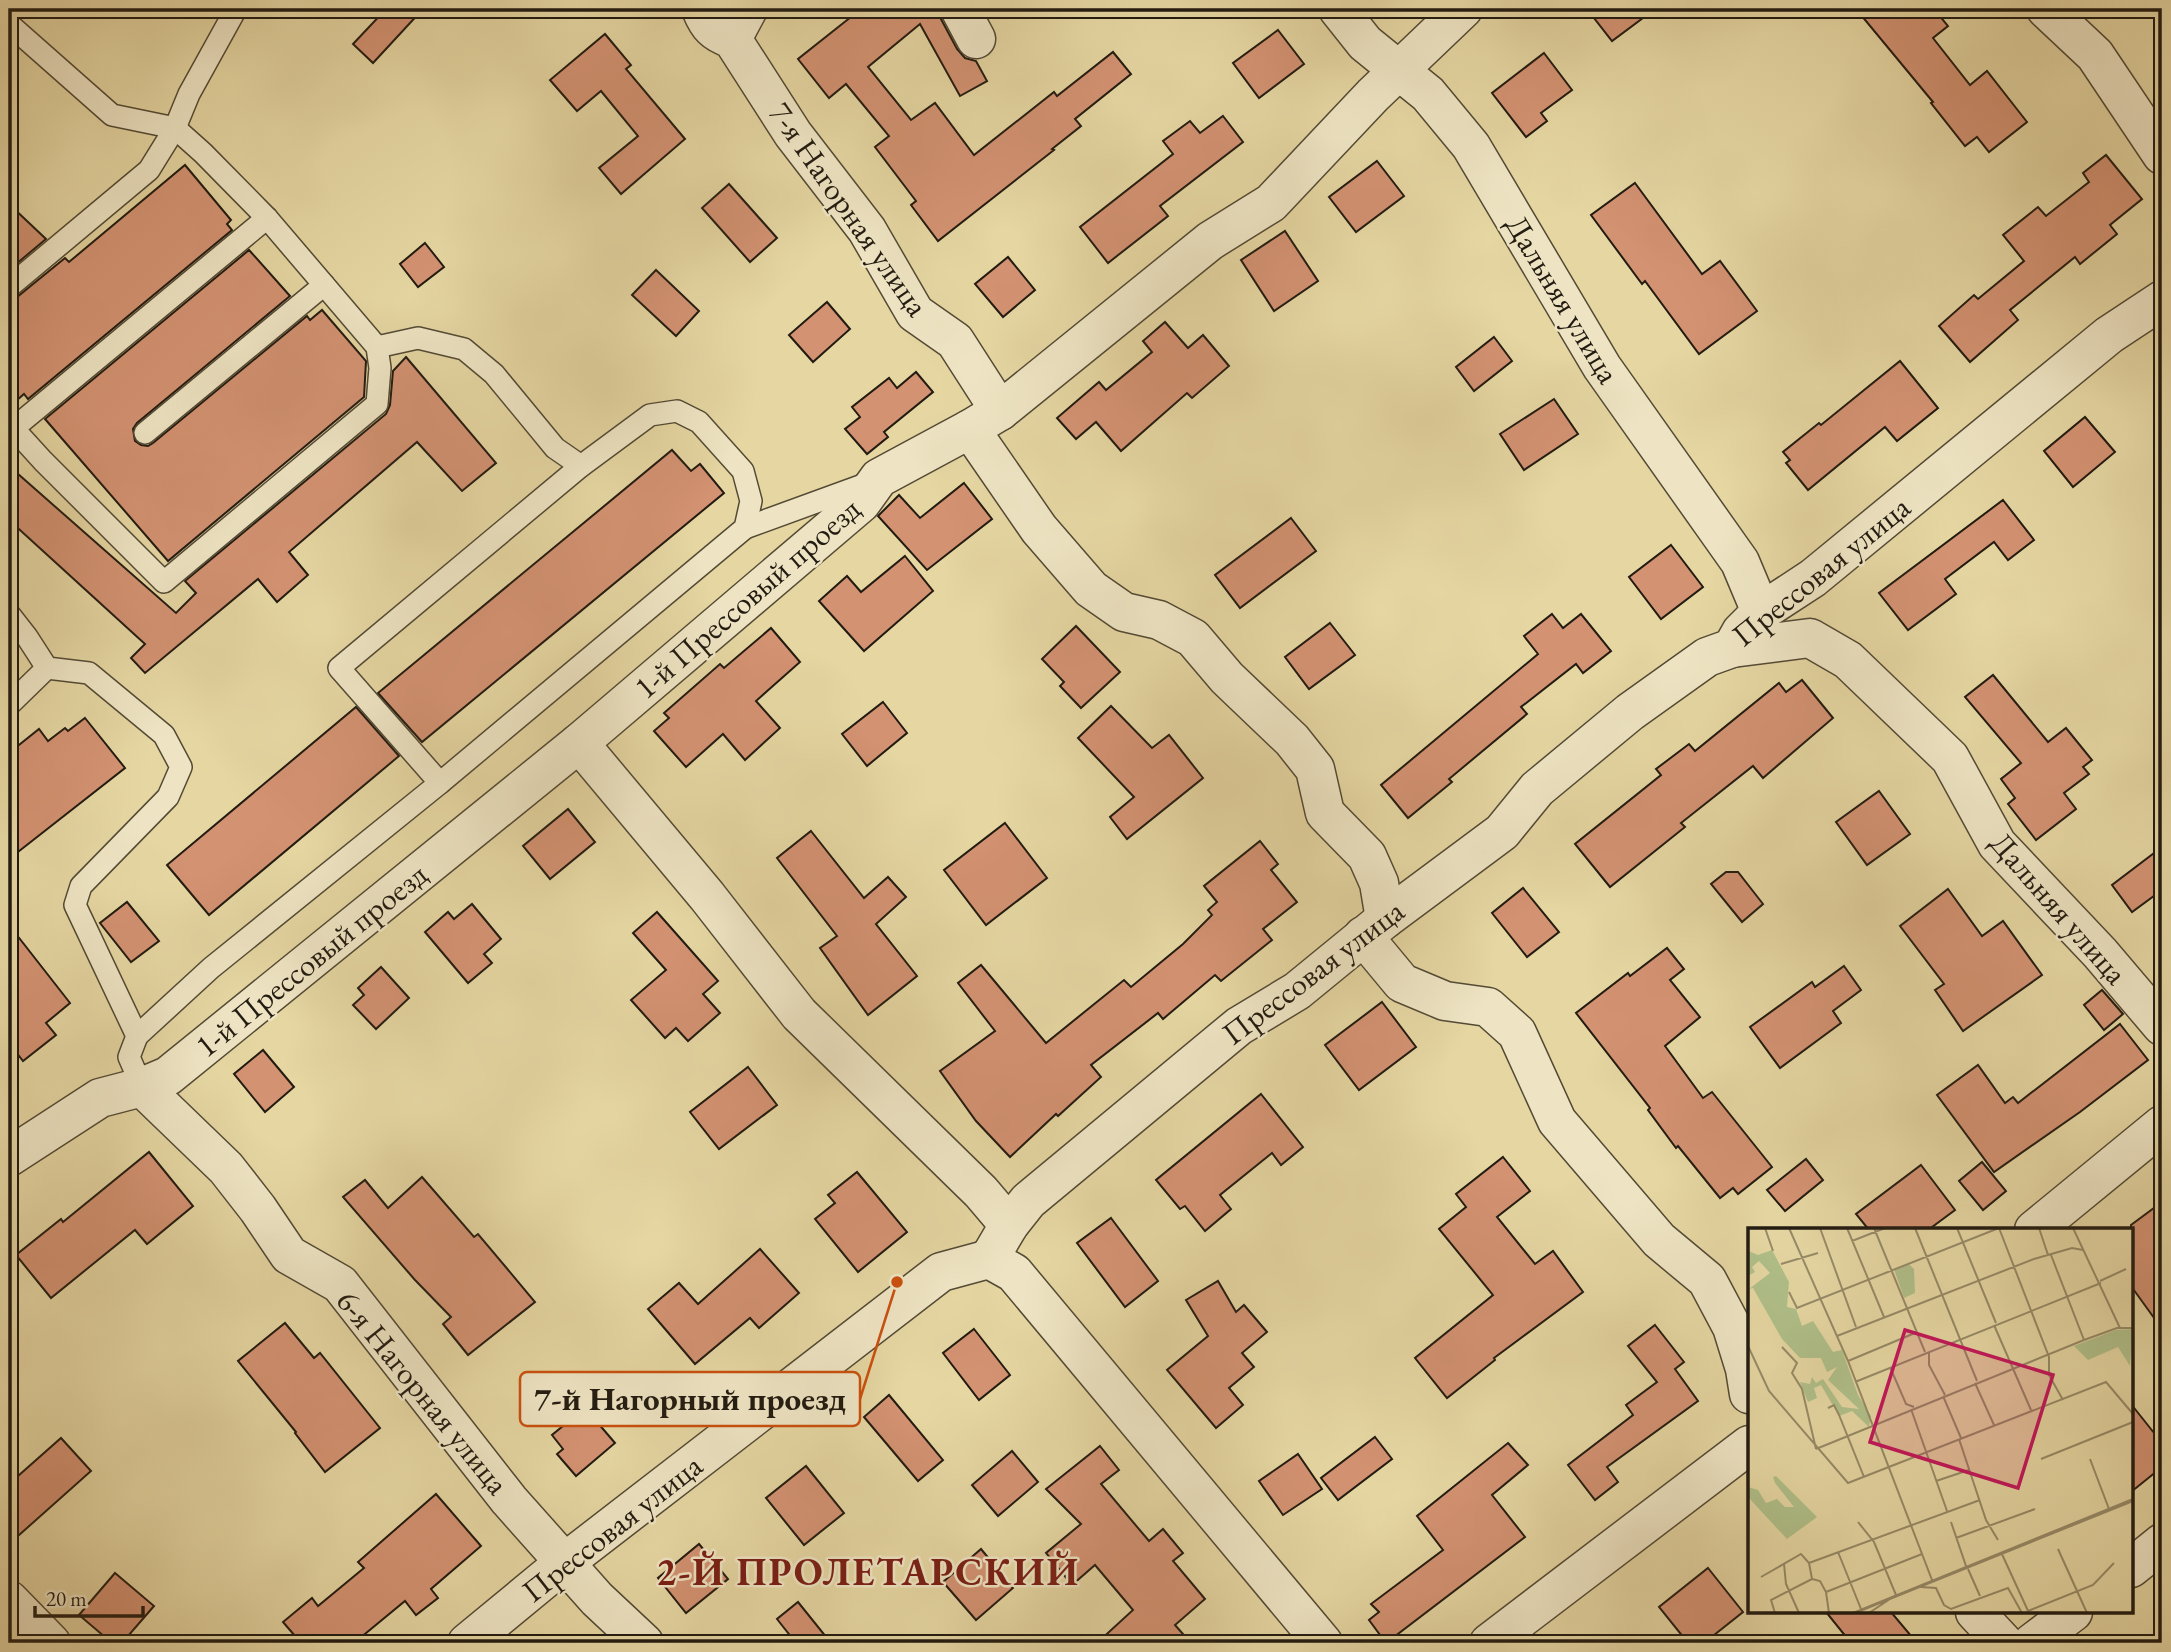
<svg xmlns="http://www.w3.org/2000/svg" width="2171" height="1652" viewBox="0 0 2171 1652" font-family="'EB Garamond',serif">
  <rect width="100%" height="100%" fill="#e5d6a2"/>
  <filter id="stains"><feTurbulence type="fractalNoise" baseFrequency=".00286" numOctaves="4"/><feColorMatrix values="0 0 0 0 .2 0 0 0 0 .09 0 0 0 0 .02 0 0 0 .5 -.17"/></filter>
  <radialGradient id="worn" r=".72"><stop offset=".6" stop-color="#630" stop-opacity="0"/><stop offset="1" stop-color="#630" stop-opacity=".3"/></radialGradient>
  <!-- building -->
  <g fill="#d39272" stroke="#221b11" stroke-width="2">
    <polygon points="386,9 423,9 373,63 353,44"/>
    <polygon points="861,9 938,9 941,19 957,49 965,58 976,61 987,81 960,96 920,24 868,67 911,120 935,103 974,155 1054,92 1057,96 1113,52 1131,74 1075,119 1081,126 1052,149 1054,150 938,241 911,205 916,201 875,147 889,136 846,84 829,98 798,59"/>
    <polygon points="1587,9 1655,9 1612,41"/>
    <polygon points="1856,9 1934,9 1948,26 1933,38 1970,85 1987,71 2027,122 1989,152 1977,137 1965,146 1931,103 1933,102"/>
    <polygon points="1278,30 1304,64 1259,98 1233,63"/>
    <polygon points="605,34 631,65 626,69 685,139 621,194 599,168 638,136 601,91 577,111 550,80"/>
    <polygon points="1544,53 1572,90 1541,113 1547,121 1526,137 1492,93"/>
    <polygon points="1223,116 1243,142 1160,206 1168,216 1108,263 1080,227 1173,154 1163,141 1190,121 1200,133"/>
    <polygon points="2106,155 2142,199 2110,225 2117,234 2080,264 2075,257 2010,310 2018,320 1970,362 1939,326 1974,295 1978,299 2024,261 2003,235 2038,207 2046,216 2089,182 2083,173"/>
    <polygon points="1377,161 1404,196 1356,232 1329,197"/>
    <polygon points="185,165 231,220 227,224 232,230 28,399 24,394 9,407 9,300 17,297 65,258 69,262"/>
    <polygon points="1635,183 1702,274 1720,261 1757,311 1699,354 1645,281 1642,284 1591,215"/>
    <polygon points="729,184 777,238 750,262 702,208"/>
    <polygon points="9,204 46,239 9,270"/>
    <polygon points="1285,231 1318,281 1274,311 1241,260"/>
    <polygon points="425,243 444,267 418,287 400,264"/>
    <polygon points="249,250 290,296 137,423 133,429 135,441 141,445 148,446 153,443 307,316 310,320 322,310 366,361 364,397 168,561 45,419"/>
    <polygon points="1008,257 1035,290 1003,317 975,284"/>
    <polygon points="656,270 699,311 676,336 632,295"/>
    <polygon points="827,302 850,329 813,362 789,335"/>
    <polygon points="1165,322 1188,348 1203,335 1229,366 1192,398 1187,393 1121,451 1096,422 1076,439 1057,418 1099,382 1106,390 1152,352 1143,341"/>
    <polygon points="1494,337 1512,361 1474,391 1456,367"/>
    <polygon points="406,357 496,463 462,491 417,442 289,552 308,575 277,602 258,579 145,673 131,658 145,644 9,520 9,466 176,613 196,593 185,581 386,414 390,405 393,371"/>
    <polygon points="1900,361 1938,408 1897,441 1885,427 1808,490 1786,463 1790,460 1783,452 1819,423 1821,425"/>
    <polygon points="916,372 933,392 884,432 888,437 867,454 845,429 860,417 852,407 889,378 897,388"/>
    <polygon points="1554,399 1578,434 1524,470 1500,434"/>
    <polygon points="2085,417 2115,452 2073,487 2044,451"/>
    <polygon points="672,450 691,471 700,464 724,493 422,742 378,693"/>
    <polygon points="964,483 992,519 927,570 878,516 899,495 920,518"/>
    <polygon points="2003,500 2034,540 2008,560 1994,542 1945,579 1956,594 1908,630 1879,593"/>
    <polygon points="1291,518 1316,551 1240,608 1215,575"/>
    <polygon points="1671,545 1703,587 1661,619 1629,577"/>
    <polygon points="905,556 933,591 864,651 819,601 847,576 861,592"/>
    <polygon points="1552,614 1563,628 1581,614 1611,651 1583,673 1576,664 1521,707 1527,714 1449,779 1452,782 1408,818 1381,785 1538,654 1524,636"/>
    <polygon points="1330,623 1355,655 1309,689 1285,657"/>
    <polygon points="1076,626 1120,672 1081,708 1060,686 1064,682 1042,659"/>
    <polygon points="771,628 800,662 756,701 780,728 745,760 723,734 686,767 654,731 669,718 664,713 720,664 724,668"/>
    <polygon points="1993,675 2048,742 2066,728 2092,760 2083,767 2089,774 2064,793 2076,809 2036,840 2008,804 2015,798 2001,779 2021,763 1965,697"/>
    <polygon points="1802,680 1833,718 1763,778 1753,766 1681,823 1685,827 1610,887 1575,844 1661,775 1656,769 1689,744 1695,751 1779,683 1786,692"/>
    <polygon points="883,702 907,733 867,766 842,734"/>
    <polygon points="1111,706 1152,748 1169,735 1203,778 1127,839 1110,817 1134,797 1078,738"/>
    <polygon points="356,707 399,756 209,915 167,865"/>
    <polygon points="85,718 125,768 9,859 9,753 39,729 48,741 65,728 68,731"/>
    <polygon points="1879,791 1910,834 1867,865 1836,822"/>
    <polygon points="568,809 595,842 550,879 523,846"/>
    <polygon points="1005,823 1047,878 986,925 944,870"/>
    <polygon points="811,831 864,898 888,877 906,897 876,924 917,976 868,1015 820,948 837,936 777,858"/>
    <polygon points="1260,841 1278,864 1271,870 1297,902 1263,929 1272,940 1221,981 1215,975 1163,1019 1158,1013 1091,1065 1101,1077 1058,1116 1056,1114 1010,1157 976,1121 940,1071 995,1031 958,983 981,965 1046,1043 1124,980 1131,987 1183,944 1212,915 1208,910 1217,902 1204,886"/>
    <polygon points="2162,847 2162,890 2132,912 2112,885"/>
    <polygon points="1726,872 1738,872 1763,904 1742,922 1711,884"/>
    <polygon points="1523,888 1559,932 1527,957 1492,913"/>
    <polygon points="1948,889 1982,936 2003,921 2042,975 1963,1031 1935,990 1944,984 1900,926"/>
    <polygon points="127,902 159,941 131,962 100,923"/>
    <polygon points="472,904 501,939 484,954 492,963 468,983 425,932 448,912 454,919"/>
    <polygon points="657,912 718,981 703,994 720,1013 688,1041 676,1028 665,1038 631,1000 666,970 633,933"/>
    <polygon points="9,925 70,1003 46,1023 56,1035 23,1061 9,1043"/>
    <polygon points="1667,948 1684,969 1670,980 1700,1017 1665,1046 1703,1098 1712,1092 1772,1167 1738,1194 1733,1188 1720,1198 1678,1146 1676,1148 1648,1110 1650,1108 1576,1013 1628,973 1630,976"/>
    <polygon points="1844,966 1861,990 1833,1011 1841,1023 1780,1068 1750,1027 1812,982 1815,987"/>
    <polygon points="381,967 409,998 376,1029 353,1005 364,995 358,988"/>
    <polygon points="2102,990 2123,1014 2104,1030 2084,1005"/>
    <polygon points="1382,1002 1416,1047 1359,1090 1325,1045"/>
    <polygon points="2120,1024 2148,1060 2080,1112 1994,1172 1937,1095 1978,1065 2005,1103 2013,1097 2018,1103"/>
    <polygon points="263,1050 294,1087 265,1112 234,1074"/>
    <polygon points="748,1067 777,1105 719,1149 690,1112"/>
    <polygon points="1261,1094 1303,1147 1281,1165 1272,1153 1220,1195 1231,1209 1205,1231 1185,1206 1180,1209 1156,1180"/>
    <polygon points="149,1152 193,1206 147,1244 135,1230 51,1298 16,1255 61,1219 63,1222"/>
    <polygon points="1503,1157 1530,1191 1497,1217 1535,1264 1553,1251 1583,1292 1494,1358 1495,1360 1447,1398 1415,1358 1493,1295 1439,1229 1466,1207 1456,1194"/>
    <polygon points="1806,1159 1823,1180 1785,1211 1767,1190"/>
    <polygon points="1982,1162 2006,1191 1983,1210 1959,1181"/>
    <polygon points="1921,1165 1955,1210 1928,1230 1869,1230 1856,1214"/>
    <polygon points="857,1172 907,1232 858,1272 815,1219 835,1203 828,1195"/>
    <polygon points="422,1177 474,1237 478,1234 535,1302 468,1355 443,1324 451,1317 415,1280 343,1197 365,1180 388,1208"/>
    <polygon points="2162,1202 2162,1329 2131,1286 2131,1225"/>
    <polygon points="1111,1218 1158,1281 1125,1307 1077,1243"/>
    <polygon points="760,1249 799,1293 759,1328 750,1318 695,1364 648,1309 679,1283 698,1304"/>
    <polygon points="1218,1281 1236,1312 1244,1305 1267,1332 1242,1353 1254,1367 1229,1388 1243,1405 1216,1428 1167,1370 1208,1336 1186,1300"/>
    <polygon points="285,1323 314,1358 320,1353 380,1428 325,1472 295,1433 296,1432 238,1361"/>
    <polygon points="1655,1325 1684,1362 1675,1369 1698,1401 1607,1467 1618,1482 1595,1500 1568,1465 1633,1415 1626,1405 1657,1382 1628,1346"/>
    <polygon points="974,1329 1010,1375 979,1400 943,1353"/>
    <polygon points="889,1395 943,1460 918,1481 864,1417"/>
    <polygon points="2131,1404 2162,1443 2162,1467 2131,1492"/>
    <polygon points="585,1408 615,1443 576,1476 557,1454 563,1449 552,1435"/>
    <polygon points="1375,1437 1392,1459 1338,1500 1321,1478"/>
    <polygon points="61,1438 91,1471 9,1544 9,1484"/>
    <polygon points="1508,1443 1528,1465 1492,1495 1525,1537 1386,1643 1369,1620 1379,1612 1371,1604 1443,1550 1417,1516"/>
    <polygon points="1100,1446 1119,1470 1101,1484 1149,1541 1163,1529 1183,1553 1173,1561 1205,1599 1175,1625 1191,1643 1097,1643 1133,1610 1095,1565 1072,1585 1046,1553 1081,1524 1046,1489"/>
    <polygon points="1012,1451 1038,1482 998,1516 972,1485"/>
    <polygon points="1298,1454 1322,1489 1283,1515 1259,1481"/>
    <polygon points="806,1466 844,1513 804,1545 766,1498"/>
    <polygon points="436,1494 481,1546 431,1589 438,1598 416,1615 405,1601 354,1643 301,1643 283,1622 312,1598 318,1606 364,1568 358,1562"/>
    <polygon points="699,1544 728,1579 686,1613 658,1578"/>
    <polygon points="981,1549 1013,1588 976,1620 943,1582"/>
    <polygon points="1708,1568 1743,1612 1704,1643 1688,1643 1659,1607"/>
    <polygon points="115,1573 154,1606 122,1643 112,1643 79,1615"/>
    <polygon points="798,1602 831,1643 796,1643 777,1619"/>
    <polygon points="1826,1612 1891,1612 1917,1643 1851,1643"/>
  </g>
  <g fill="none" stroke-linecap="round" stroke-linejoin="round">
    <defs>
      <g id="service">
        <polyline points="9,24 112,115 175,128 203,153 267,218 377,347 380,368 377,404 164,582 43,461 13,428"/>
        <polyline points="9,287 149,170 175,128 189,94 236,9"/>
        <polyline points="377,347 418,338 464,349 494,374 555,448 581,466"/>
        <polygon points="677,411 699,422 743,471 751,501 745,528 440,783 339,668 581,466 650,415"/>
        <polyline points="9,432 267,218"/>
        <polyline points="145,433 324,285"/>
        <polyline points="745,528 871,482"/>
        <polyline points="9,614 27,637 47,668 89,673 164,735 181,767 168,797 81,886 75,905 137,1036 129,1057 142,1087"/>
        <polyline points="9,705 47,668"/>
        <polyline points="137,1036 211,968 440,783"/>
      </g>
      <g id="minor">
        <path d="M701,9C708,26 714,33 732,39L793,134L867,230L915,313L955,341L1000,411"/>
        <polyline points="960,9 976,39"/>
        <polyline points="1338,9 1365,43 1428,94 1471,146 1602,367 1740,562 1761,612"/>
        <polyline points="2046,9 2095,55 2162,155"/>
        <polyline points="732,39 748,9"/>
        <polyline points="970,429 1039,529 1091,589 1124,612 1159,620 1193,638 1227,678 1292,740 1315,769 1325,813 1367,856 1379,883 1385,919"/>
        <polyline points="1732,648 1810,638 1848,660 1950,758 1997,844 2100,953 2162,1026"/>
        <polyline points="579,743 707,896 799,1014 981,1192 1009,1225"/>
        <polyline points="1363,936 1402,983 1445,1001 1488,1007 1517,1033 1557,1121 1659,1240 1707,1280 1732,1327 1745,1369 1749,1394"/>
        <polyline points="142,1087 226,1168 258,1209 289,1255 340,1284 509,1500 597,1599 644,1643"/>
        <polyline points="9,1157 100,1098 142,1087 168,1076 579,743 861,503 879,478 970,429 1000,411 1210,241 1271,203 1373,95 1463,9"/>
        <polyline points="2034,1230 2162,1125"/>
        <polyline points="989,1259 1009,1225 1028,1201 1239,1026 1297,991 1385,919 1502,832 1537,789 1630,712 1707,657 1732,648 1741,632 1761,612 1813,578 2109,335 2162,300"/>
        <polyline points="2131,1568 2162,1543"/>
        <polyline points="9,1600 51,1643"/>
        <polyline points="1975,1612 2004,1643"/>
        <polyline points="1489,1643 1749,1445"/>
        <polyline points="2032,1643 2073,1612"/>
      </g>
      <polyline id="tertiary" points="467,1643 564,1563 941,1272 989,1259 1014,1273 1323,1643"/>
    </defs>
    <!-- service casing -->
    <use href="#service" stroke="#534a35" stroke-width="24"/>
    <!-- minor casing -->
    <use href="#minor" stroke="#534a35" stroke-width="41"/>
    <!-- tertiary casing -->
    <use href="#tertiary" stroke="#534a35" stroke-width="41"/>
    <!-- service -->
    <use href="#service" stroke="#eee4c3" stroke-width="21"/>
    <!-- minor -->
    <use href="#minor" stroke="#eee4c3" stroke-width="38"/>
    <!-- tertiary -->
    <use href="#tertiary" stroke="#eee4c3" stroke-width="38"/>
  </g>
  <g text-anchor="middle" stroke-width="5" stroke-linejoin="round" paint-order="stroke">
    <!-- street labels -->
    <g font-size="32" fill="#221b11" stroke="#eee4c3">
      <text transform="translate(849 209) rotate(55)" y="11">7-я Нагорная улица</text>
      <text transform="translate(1563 299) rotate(59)" y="11">Дальняя улица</text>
      <text transform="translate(1821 571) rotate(-39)" y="11">Прессовая улица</text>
      <text transform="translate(747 598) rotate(-41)" y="11">1-й Прессовый проезд</text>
      <text transform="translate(2059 908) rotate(49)" y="11">Дальняя улица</text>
      <text transform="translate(311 960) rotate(-39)" y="11">1-й Прессовый проезд</text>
      <text transform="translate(1313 972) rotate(-37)" y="11">Прессовая улица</text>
      <text transform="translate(423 1392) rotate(51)" y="11">6-я Нагорная улица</text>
      <text transform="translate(612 1528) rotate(-38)" y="11">Прессовая улица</text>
    </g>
    <!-- district labels -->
    <g font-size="38" font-weight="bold" letter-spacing="2" fill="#7a1f14" stroke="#eee4c3">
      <text x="868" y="1585">2-Й ПРОЛЕТАРСКИЙ</text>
    </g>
  </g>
  <!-- overview -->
  <g transform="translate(1748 1228)">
    <rect width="385" height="385" fill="#e5d6a2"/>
    <path d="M24,22L41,54L39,79L48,81L54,98L65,93L85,124L94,122L110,167L123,188L121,199L104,183L91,188L73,157L66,160L69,170L60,174L52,154L62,156L64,149L68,155L75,151L94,179L111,181L80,152L89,139L79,144L73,130H52L34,111L5,60L1,61L22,45L11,33L4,39L7,44L0,48V23L10,27ZM161,36L166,41L167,65L156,70L146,41ZM385,101L382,138L370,119L340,132L326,118L368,102ZM28,248L69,289L39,311L0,269V259L10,262L18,275L29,271L37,279H46L27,255L25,249Z" fill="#b0bf89"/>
    <path fill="none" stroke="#978b68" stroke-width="2" d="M17,0L25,23M41,0L100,133L184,352M72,0L108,99M99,0L136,89M126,0L177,124M167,0L229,153M209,0L248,95M251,0L301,129V147L315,172M291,0L300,27M325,0L372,100M104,13L137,0M303,27L336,112M33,36L70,25M352,53L378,41M41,64L49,80L251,0M246,97L283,182M89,108L286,31L324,20L335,22M0,118L21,163L100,255L358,154L385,186M34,119L49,135L44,145L54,161L68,221M181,125V137L197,167M100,133L167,105M142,139L158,176L166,179M107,154L353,55M227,155L246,197M195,168L213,210M80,180L86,177L91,187L116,249M163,181L199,283M211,211L238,292L250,312M68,221L336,112L369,100H385M293,231L385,194M342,231L361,281M188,253L221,242M110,294L126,314L148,367M203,294L218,338M208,310L287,281M310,321L339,385M90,324L113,381M253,324L281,385M61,335L64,351L72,353L78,364L81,385M36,336L38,356L51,385M220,341L232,368M13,349L53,326L61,335L232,272M173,359L188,360L196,377L203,381L260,360L274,385M78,364L174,326M280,383L345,357L366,335M27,385L23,372L64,351M105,385L385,271M107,385L385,273M121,385L148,367"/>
    <path fill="#c2185b" fill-opacity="0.15" stroke="#c2185b" stroke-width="3.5" d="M157,102L305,147L270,260L122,214Z"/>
    <rect width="385" height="385" fill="none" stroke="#221b11" stroke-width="3.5"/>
  </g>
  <!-- callouts -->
  <path fill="none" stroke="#ca500d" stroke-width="2.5" d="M897 1282L860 1399"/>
  <circle fill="#ca500d" stroke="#eee4c3" stroke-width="2.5" cx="897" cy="1282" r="7"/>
  <rect fill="#eee4c3" stroke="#ca500d" stroke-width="2.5" x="520" y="1372" width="340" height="54" rx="7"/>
  <g font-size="33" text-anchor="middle" font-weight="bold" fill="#221b11">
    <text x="690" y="1410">7-й Нагорный проезд</text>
  </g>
  <!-- margin -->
  <rect width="2171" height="1652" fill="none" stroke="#e5d6a2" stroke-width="35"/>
  <rect x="10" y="10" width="2150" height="1631" fill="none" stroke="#221b11" stroke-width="3.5"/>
  <rect x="18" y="18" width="2136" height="1617" fill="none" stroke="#221b11" stroke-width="2"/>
  <!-- scale -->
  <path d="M35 1606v10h108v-10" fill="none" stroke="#221b11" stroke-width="3.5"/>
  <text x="46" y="1606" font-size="21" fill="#221b11" stroke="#eee4c3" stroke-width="5" paint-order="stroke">20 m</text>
  <rect width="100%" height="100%" filter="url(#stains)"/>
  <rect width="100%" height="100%" fill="url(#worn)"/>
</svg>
